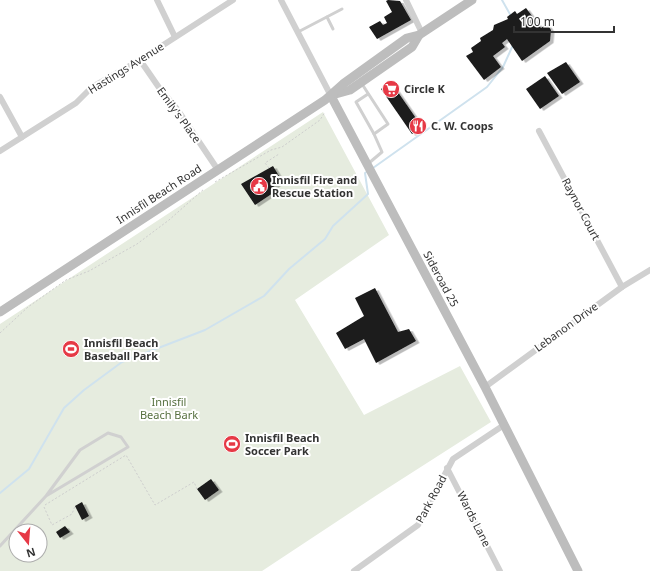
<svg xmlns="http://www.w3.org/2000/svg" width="650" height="571" viewBox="0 0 650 571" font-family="'Noto Sans',sans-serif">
  <defs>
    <filter id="shadow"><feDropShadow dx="3.5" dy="2" stdDeviation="0" flood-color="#0004"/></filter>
  </defs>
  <rect width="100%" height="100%" fill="#fff"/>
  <!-- green -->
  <path fill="#e6ecdf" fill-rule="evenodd" d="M323,112L389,235L295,300L364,415L460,366L491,422L377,495L262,571H0V324ZM16,531H40V555H16Z"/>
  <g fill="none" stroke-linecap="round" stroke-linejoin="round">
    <!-- stream -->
    <g stroke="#cfe2ee" stroke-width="2">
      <polyline points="502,0 511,16"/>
      <polyline points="373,168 487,87 503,67 513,45"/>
      <polyline points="0,493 29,469 64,408 84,390 122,362 205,330 264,296 289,269 325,239 333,226 368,194 365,173 368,171"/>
    </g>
  </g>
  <!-- building -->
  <g fill="#1a1a1a" filter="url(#shadow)">
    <polygon points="388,0 400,1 411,20 377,39 369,27 380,21 383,25 387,23 384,17 392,12 386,1"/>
    <polygon points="526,8 541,28 547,24 551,30 550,41 522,61 507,39 502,43 505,47 493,56 501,67 484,80 466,56 473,52 471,48 481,41 480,38 493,30 494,25 508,19 507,17 515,11 517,14"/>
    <polygon points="566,62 580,82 562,94 547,73"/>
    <polygon points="545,76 559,96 540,109 526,89"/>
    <polygon points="391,82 422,127 412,134 381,89"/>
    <polygon points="273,166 282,181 273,187 276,191 255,205 241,184"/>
    <polygon points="375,288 398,332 409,329 416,341 376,363 364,339 345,349 336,333 364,316 355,298"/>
    <polygon points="211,479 219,490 205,500 197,489"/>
    <polygon points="82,502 89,516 82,520 75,506"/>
    <polygon points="65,526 70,532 60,538 56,532"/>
  </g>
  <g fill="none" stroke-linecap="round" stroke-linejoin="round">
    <!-- path -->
    <g stroke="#cdcdcd" stroke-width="1" stroke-dasharray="2 2" stroke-linecap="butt">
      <polyline points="269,168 265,163 279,154"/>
      <polyline points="215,182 271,150 282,147 320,120 325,112"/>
      <polyline points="0,333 28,307 66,280 89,271 137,244 169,220 204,189"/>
      <polyline points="45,505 126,455 155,505 194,482 197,489"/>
      <polyline points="44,507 52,525 72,514 75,506"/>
    </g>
    <!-- lane -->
    <g stroke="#d0d0d0" stroke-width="3">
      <polyline points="327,17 333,29"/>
      <polyline points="298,32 342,9"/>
      <polyline points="362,84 388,124 374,134 382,152 369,163"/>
      <polyline points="368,94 356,102 374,134"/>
      <polyline points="0,546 46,496 128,447 121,437 108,433 80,450 46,496"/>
    </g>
    <!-- street -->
    <g stroke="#d0d0d0" stroke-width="6">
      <polyline points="157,0 175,37"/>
      <polyline points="281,0 331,96"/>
      <polyline points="406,0 422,33"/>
      <polyline points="140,60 160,89 177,109 218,170"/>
      <polyline points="0,97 22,137"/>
      <polyline points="539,131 622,287"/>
      <polyline points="0,151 76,103 92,87 140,60 233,0"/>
      <polyline points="485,387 622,287 650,270"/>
      <polyline points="447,468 500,571"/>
      <polyline points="354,571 418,525 453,459 504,425"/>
    </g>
    <!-- secondary -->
    <g stroke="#bdbdbd" stroke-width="9">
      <polyline points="332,95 350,90 412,47 419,35"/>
      <polyline points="331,96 485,387 578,571"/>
      <polyline points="0,312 325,100 343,84 407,38 419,35 472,0"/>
    </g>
  </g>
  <!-- icons -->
  <defs>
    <symbol id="supermarket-disc" viewBox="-11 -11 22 22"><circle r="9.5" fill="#e63946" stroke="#fff"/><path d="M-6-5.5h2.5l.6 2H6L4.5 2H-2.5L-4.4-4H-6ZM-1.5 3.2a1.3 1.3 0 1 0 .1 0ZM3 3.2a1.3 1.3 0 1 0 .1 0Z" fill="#fff"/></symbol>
    <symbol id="restaurant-disc" viewBox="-11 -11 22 22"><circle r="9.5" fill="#e63946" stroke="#fff"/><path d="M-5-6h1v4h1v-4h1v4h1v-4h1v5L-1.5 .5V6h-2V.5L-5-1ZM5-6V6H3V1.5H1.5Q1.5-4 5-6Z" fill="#fff"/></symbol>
    <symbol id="civic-disc" viewBox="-11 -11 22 22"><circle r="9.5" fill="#e63946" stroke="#fff"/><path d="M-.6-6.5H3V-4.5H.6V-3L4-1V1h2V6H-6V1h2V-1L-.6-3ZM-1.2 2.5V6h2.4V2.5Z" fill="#fff"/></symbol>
    <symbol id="stadium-disc" viewBox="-11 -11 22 22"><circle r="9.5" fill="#e63946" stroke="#fff"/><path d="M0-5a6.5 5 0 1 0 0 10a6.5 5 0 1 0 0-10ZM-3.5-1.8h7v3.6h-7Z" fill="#fff"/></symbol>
  </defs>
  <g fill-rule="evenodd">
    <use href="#supermarket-disc" x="381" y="79" width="20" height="20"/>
    <use href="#restaurant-disc" x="408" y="116" width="20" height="20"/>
    <use href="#civic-disc" x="249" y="176" width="20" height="20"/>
    <use href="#stadium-disc" x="61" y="339" width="20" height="20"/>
    <use href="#stadium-disc" x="222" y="434" width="20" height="20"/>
  </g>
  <g text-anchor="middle" stroke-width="4" stroke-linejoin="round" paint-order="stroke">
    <!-- street labels -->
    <g font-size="11" fill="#333" stroke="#fff">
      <text transform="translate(126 68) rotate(-32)" y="4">Hastings Avenue</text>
      <text transform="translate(179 115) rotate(54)" y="4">Emily's Place</text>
      <text transform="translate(159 194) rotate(-33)" y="4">Innisfil Beach Road</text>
      <text transform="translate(581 209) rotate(62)" y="4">Raynor Court</text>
      <text transform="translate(441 279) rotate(62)" y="4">Sideroad 25</text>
      <text transform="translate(566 327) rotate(-36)" y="4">Lebanon Drive</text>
      <text transform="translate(431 499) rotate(-62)" y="4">Park Road</text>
      <text transform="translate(474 519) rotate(63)" y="4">Wards Lane</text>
    </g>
    <!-- poi labels -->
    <g font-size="11" font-weight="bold" fill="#333" stroke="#fff" text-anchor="start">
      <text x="404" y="93">Circle K</text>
      <text x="431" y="130">C. W. Coops</text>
      <text x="272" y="184">Innisfil Fire and<tspan x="272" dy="13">Rescue Station</tspan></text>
      <text x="84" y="347">Innisfil Beach<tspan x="84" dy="13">Baseball Park</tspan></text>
      <text x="245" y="442">Innisfil Beach<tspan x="245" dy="13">Soccer Park</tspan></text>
    </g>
    <!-- park labels -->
    <g font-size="11" fill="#56703f" stroke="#fff">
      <text x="169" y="406">Innisfil<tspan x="169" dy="13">Beach Bark</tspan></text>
    </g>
  </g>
  <!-- north arrow -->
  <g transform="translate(28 543) rotate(163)"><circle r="19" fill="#ffffff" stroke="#adadad"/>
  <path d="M0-3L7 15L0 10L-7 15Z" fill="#e63946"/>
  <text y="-6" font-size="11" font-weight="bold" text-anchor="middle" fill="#333333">N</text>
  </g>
  <!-- scale -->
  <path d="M514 26v6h100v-6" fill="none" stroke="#333333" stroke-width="2"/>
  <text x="520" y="26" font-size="12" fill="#333333" stroke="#ffffff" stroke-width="3" paint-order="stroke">100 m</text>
</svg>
